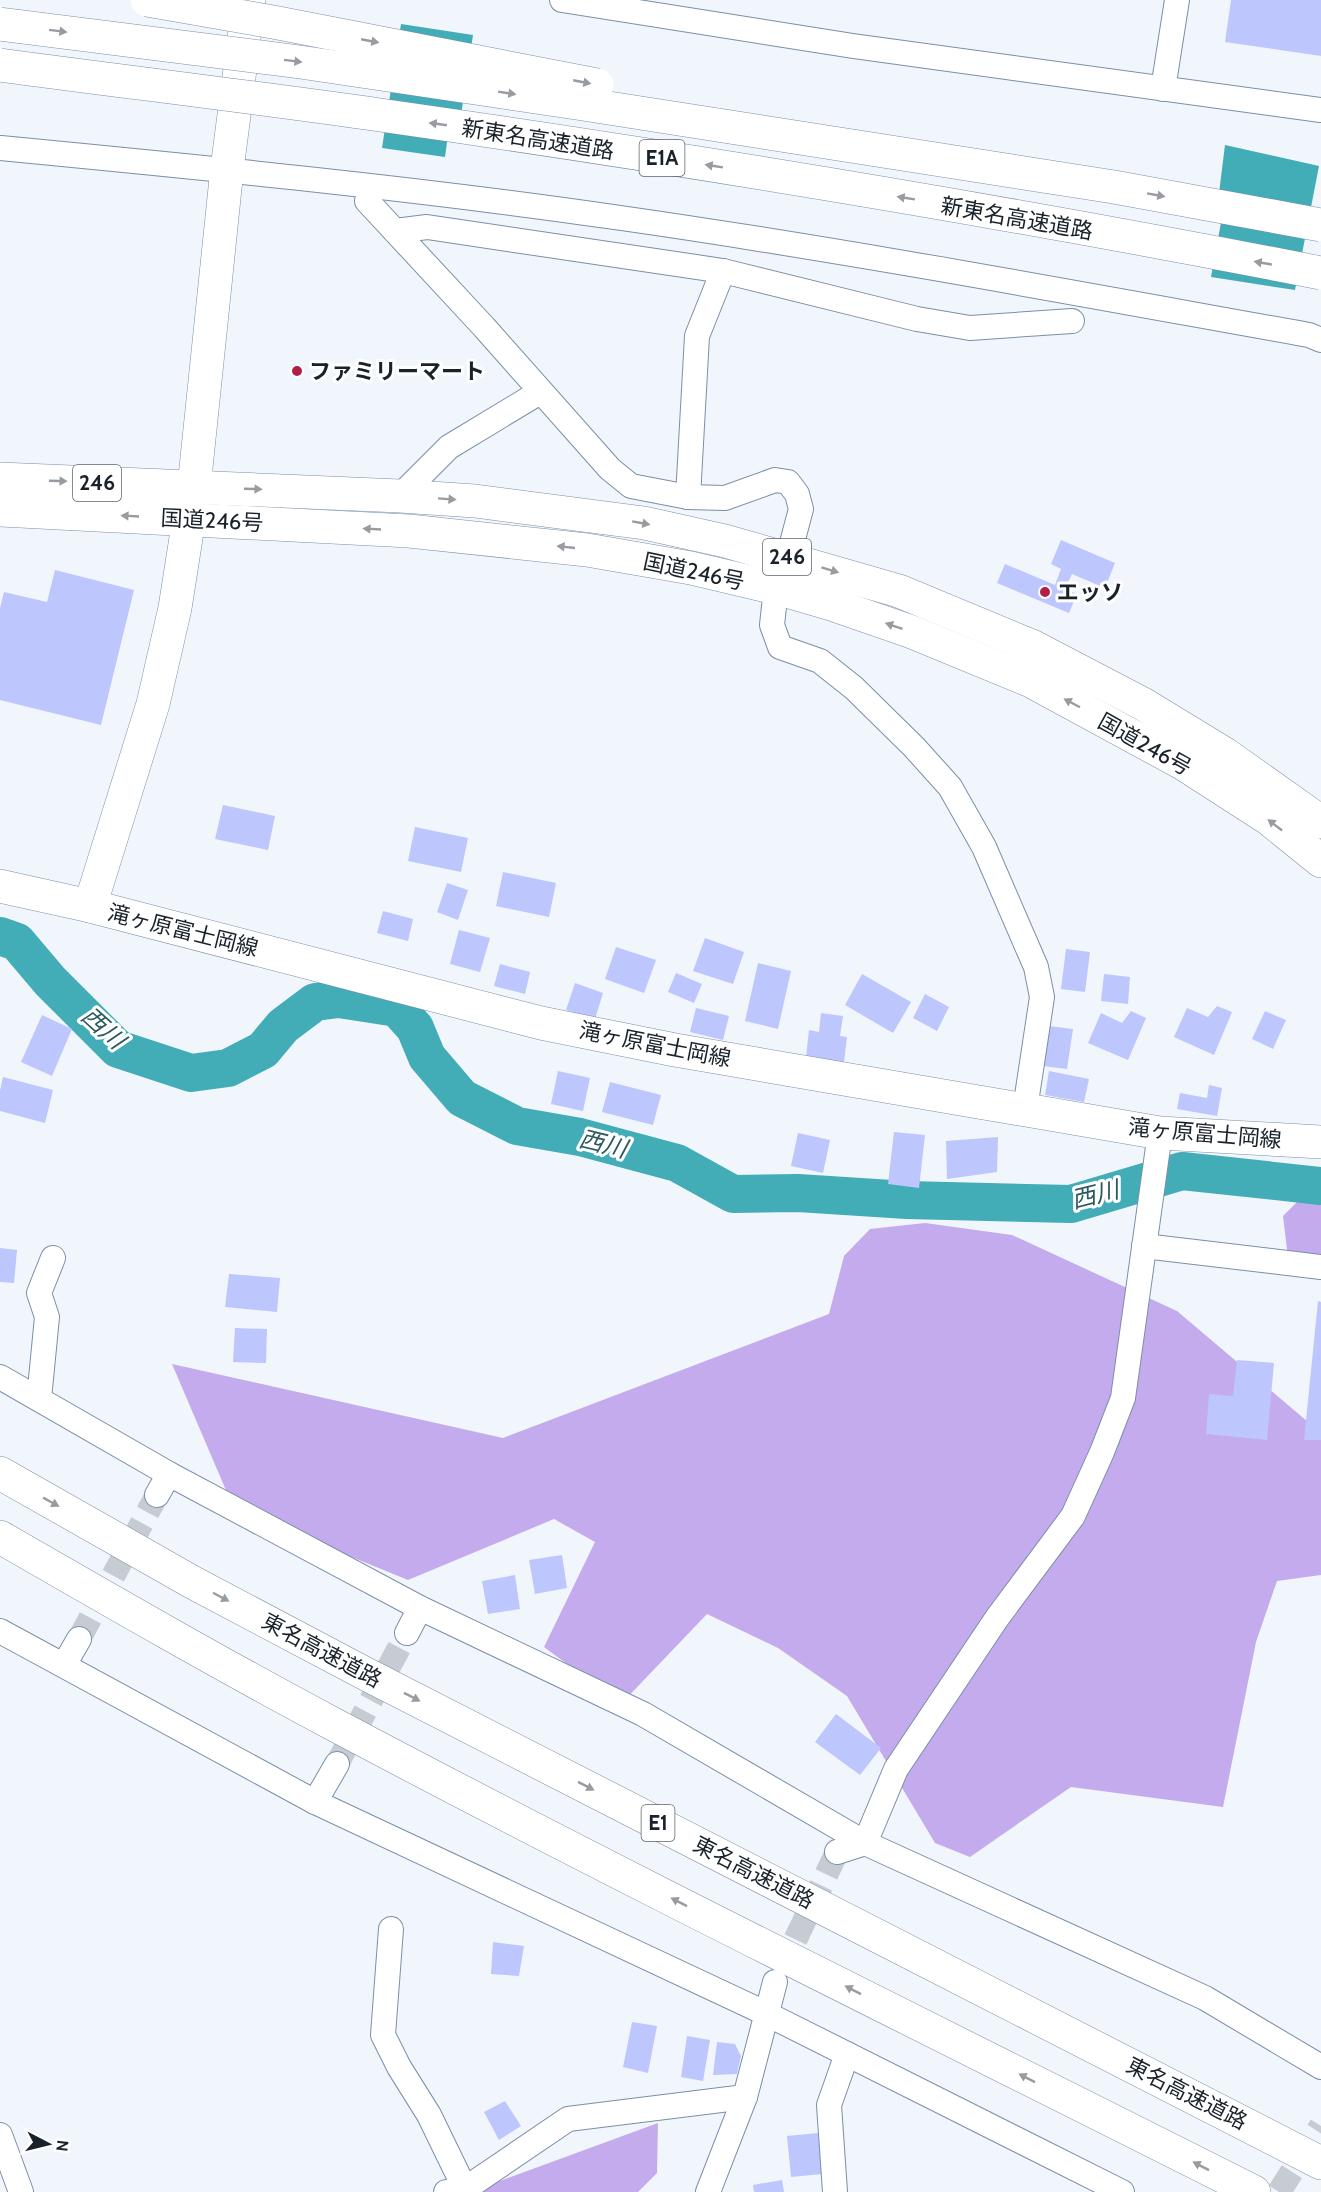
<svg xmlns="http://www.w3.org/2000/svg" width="1321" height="2192" viewBox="0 0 1321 2192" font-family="Cabin,'Noto Sans JP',sans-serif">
  <rect width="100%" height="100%" fill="#f1f6fc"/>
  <!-- forest -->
  <g fill="#c4abee">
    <polygon points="1321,1178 1321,1275 1290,1274 1283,1216"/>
    <polygon points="925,1223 1012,1235 1177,1311 1321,1433 1321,1575 1277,1581 1256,1642 1223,1807 1071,1787 970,1857 935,1843 847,1696 778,1648 707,1614 621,1704 544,1647 595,1542 554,1519 408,1580 234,1509 172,1364 503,1438 829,1314 844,1256 870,1229"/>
    <polygon points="658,2123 657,2173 638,2192 470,2192"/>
  </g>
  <!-- water -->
  <g fill="#42acb7">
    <polygon points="401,24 473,35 458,135 448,135 445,157 382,148"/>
    <polygon points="1225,145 1319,166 1295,290 1211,277 1226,195 1219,193"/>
  </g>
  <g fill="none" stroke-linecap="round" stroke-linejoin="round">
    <!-- river -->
    <polyline stroke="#42acb7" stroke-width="38" points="0,936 17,942 50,981 118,1049 191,1073 228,1068 263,1050 283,1026 315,1002 339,999 397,1008 415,1028 427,1057 462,1098 517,1126 580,1137 677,1163 733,1194 798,1193 907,1200 1071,1204 1182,1171 1321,1186"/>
  </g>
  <!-- building -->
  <g fill="#bdc6fd">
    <polygon points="1231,0 1321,0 1321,56 1225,42"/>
    <polygon points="1061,540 1115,563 1105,588 1072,574 1065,589 1077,594 1069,613 997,583 1005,564 1055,585 1061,569 1051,564"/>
    <polygon points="55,570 134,590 101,725 0,700 0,608 4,592 47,602"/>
    <polygon points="223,805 275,816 268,850 215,839"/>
    <polygon points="415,827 468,838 461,872 408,861"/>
    <polygon points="503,872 556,883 549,917 496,906"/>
    <polygon points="447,883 468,890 458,920 437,912"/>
    <polygon points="383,911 413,919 408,941 377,933"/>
    <polygon points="459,930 490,938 480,972 450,964"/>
    <polygon points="705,938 744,952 733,984 693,971"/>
    <polygon points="616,947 656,960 644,993 605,979"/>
    <polygon points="1066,949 1090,952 1085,992 1061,989"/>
    <polygon points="758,963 791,971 778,1029 745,1021"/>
    <polygon points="500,964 530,972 525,994 494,986"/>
    <polygon points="676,973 702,984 694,1003 668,992"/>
    <polygon points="862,974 911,1002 893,1033 845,1005"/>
    <polygon points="1104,974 1130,977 1128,1004 1101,1001"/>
    <polygon points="575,983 603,993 595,1019 566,1010"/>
    <polygon points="925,994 949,1007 937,1031 913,1018"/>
    <polygon points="1217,1006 1232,1012 1214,1055 1174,1037 1187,1008 1208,1017"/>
    <polygon points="696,1008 729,1016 723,1040 690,1032"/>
    <polygon points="1131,1011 1146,1018 1128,1060 1088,1043 1101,1013 1122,1023"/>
    <polygon points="1265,1011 1286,1020 1273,1049 1252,1039"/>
    <polygon points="821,1013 843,1016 840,1036 847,1037 844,1062 806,1057 809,1030 819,1032"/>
    <polygon points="42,1015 72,1029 52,1076 21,1062"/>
    <polygon points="1049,1026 1073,1029 1067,1069 1043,1066"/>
    <polygon points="558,1071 590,1078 583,1111 551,1104"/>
    <polygon points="1049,1071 1089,1079 1084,1102 1045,1095"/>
    <polygon points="3,1077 53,1090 45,1123 0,1111 0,1091"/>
    <polygon points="610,1082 661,1095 653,1125 602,1112"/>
    <polygon points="1209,1085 1222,1088 1217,1116 1177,1109 1180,1093 1207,1098"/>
    <polygon points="894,1132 925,1135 919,1188 888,1184"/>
    <polygon points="798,1133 830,1140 823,1173 791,1166"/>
    <polygon points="998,1137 997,1172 947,1179 946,1141"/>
    <polygon points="0,1248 17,1250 14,1283 0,1282"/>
    <polygon points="229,1274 280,1278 277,1312 225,1307"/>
    <polygon points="1318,1301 1321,1302 1321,1440 1304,1440"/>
    <polygon points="235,1328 267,1329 266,1363 233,1362"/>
    <polygon points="1237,1360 1274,1363 1267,1440 1206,1434 1209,1394 1233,1396"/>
    <polygon points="562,1555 567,1588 535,1594 529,1560"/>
    <polygon points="515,1575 520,1609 488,1614 482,1581"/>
    <polygon points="836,1714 881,1748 860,1775 815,1742"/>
    <polygon points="493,1942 524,1946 519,1976 491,1974"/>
    <polygon points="632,2022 657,2026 648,2073 623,2067"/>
    <polygon points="687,2036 710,2040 703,2081 681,2077"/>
    <polygon points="717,2042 735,2044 741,2056 737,2074 713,2075"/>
    <polygon points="505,2101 521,2126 499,2140 484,2112"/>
    <polygon points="818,2133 822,2174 791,2177 787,2136"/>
    <polygon points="782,2180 784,2192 754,2192 753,2185"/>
  </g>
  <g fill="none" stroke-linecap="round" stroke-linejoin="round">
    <!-- street-tunnel -->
    <g stroke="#c6ccd2" stroke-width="24" stroke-dasharray="24 12" stroke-linecap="butt">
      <polyline points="79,1639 157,1495"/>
      <polyline points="337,1764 407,1633"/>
      <polyline points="780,1972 837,1852"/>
      <polyline points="1279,2192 1321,2126"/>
    </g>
    <defs>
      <g id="street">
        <polyline points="562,0 853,46 1321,110"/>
        <polyline points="1163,89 1177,0"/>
        <path d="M0,148C207,168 415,188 621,218C851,251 1080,294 1309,335L1321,340"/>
        <polyline points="367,201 484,327 610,469 631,486 688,497 725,498 775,480 788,482 797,494 801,509 788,558"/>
        <polyline points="395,231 427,227 723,271 917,319 970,328 1072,321"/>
        <polyline points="400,496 449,447 540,392"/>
        <polyline points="688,497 697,336 723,271"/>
        <polyline points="776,588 772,625 780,647 820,661 854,688 914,747 950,787 984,847 1036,967 1042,997 1025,1109"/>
        <polyline points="1144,1246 1321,1267"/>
        <polyline points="0,1377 169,1474 420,1608 643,1714 865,1843 1205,1998 1321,2067"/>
        <polyline points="39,1399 47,1317 39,1293 53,1258"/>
        <polyline points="157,1495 169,1474"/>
        <polyline points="0,1631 315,1802 765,2013 1122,2192"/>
        <polyline points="407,1633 420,1608"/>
        <polyline points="64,1665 79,1639"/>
        <polyline points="315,1802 337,1764"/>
        <polyline points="837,1852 865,1843 896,1769 997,1618 1073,1516 1102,1452 1123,1398 1160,1133"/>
        <polyline points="391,1929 383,2035 399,2067 429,2115 465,2189"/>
        <polyline points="0,2135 21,2192"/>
        <polyline points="446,2192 465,2189 568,2119 745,2097"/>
        <polyline points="708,2192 745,2097 775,1982"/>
        <polyline points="835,2192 829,2105 847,2054"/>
      </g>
      <g id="secondary">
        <polyline points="0,886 90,906 541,1023 675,1050 1160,1133 1321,1142"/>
        <polyline points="90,906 153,704 175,608 194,487 227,169 249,0"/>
      </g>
      <g id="highway">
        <polyline points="0,479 400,496 475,501 644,523 725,541 899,591 1034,647 1143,704 1225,754 1321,822"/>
        <polyline points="0,510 409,531 587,550 691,568 776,588 831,604 912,632 1031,681 1182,763 1269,819 1321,861"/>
        <polyline points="0,1473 192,1582 364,1673 1321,2163"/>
        <path d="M0,1537C111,1601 222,1665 335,1725C638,1886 947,2037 1254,2192"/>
      </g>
    </defs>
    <!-- street casing -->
    <use href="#street" stroke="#7a8fa8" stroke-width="26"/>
    <!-- secondary casing -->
    <use href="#secondary" stroke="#7a8fa8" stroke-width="34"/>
    <!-- highway casing -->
    <use href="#highway" stroke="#7a8fa8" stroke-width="34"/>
    <!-- street -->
    <use href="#street" stroke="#fff" stroke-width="24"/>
    <!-- secondary -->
    <use href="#secondary" stroke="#fff" stroke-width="33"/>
    <!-- highway -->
    <use href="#highway" stroke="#fff" stroke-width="33"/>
    <defs>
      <g id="highway-bridge">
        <polyline points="147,0 273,22 597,85"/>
        <polyline points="0,24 300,62 583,104 1114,187 1321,225"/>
        <path d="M0,65C127,82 253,97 380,115C695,160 1009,212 1321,273"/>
      </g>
    </defs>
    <!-- highway-bridge casing -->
    <use href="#highway-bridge" stroke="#7a8fa8" stroke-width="34" stroke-linecap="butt"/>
    <!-- highway-bridge -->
    <use href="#highway-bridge" stroke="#fff" stroke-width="33"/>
  </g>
  <!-- one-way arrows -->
  <defs><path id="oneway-solid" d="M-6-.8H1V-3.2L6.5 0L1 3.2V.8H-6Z" transform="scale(1.5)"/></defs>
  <g fill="#989ca0">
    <use href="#oneway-solid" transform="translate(58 31) rotate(7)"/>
    <use href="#oneway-solid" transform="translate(370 41) rotate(11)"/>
    <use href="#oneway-solid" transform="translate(293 61) rotate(7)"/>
    <use href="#oneway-solid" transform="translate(582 82) rotate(11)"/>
    <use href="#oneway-solid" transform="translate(507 93) rotate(9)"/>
    <use href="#oneway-solid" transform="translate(438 124) rotate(-172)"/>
    <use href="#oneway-solid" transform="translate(714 166) rotate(-171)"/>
    <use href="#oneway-solid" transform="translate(1156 195) rotate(10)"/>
    <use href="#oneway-solid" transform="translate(906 198) rotate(-171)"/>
    <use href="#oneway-solid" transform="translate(1263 263) rotate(-170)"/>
    <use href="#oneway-solid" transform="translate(58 481) rotate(2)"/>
    <use href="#oneway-solid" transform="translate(253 489) rotate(2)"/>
    <use href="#oneway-solid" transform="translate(447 499) rotate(4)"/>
    <use href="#oneway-solid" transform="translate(130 516) rotate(-177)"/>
    <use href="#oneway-solid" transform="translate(641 523) rotate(10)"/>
    <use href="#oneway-solid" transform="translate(372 529) rotate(-177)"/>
    <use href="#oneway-solid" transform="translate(566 547) rotate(-174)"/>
    <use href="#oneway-solid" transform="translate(830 570) rotate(17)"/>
    <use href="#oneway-solid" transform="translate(894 626) rotate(-161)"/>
    <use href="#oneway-solid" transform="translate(1072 703) rotate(-152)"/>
    <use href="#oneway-solid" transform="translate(1275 825) rotate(-142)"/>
    <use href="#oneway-solid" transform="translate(51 1502) rotate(29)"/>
    <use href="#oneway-solid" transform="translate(221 1597) rotate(28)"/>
    <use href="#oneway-solid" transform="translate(412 1697) rotate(27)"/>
    <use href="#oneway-solid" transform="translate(586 1786) rotate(27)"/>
    <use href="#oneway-solid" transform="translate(679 1902) rotate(-153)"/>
    <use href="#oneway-solid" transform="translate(853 1990) rotate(-153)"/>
    <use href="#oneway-solid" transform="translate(1027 2078) rotate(-153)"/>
    <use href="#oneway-solid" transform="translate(1201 2166) rotate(-153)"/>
  </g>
  <!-- markers -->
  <g fill="#b21f45" stroke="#fff" stroke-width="2">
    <circle cx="297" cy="371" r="6"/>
    <circle cx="1045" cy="592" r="6"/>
  </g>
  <g text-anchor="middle" stroke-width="6" stroke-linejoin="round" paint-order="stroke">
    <!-- shield labels -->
    <g fill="#fff" stroke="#5e646b" stroke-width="1.5">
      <rect x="639.5" y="140" width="45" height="36" rx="4.5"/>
      <rect x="73" y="465" width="48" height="36" rx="4.5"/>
      <rect x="763" y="539" width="48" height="36" rx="4.5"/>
      <rect x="641.5" y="1805" width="33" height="36" rx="4.5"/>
    </g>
    <g font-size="21" font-weight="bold" fill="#19222b">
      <text x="662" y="165">E1A</text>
      <text x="97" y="490">246</text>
      <text x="787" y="564">246</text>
      <text x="658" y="1830">E1</text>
    </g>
    <!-- street labels -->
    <g font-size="22" fill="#19222b" stroke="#fff">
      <text transform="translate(538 139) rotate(9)" y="8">新東名高速道路</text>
      <text transform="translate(1017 218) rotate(10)" y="8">新東名高速道路</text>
      <text transform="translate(212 520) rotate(3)" y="8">国道246号</text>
      <text transform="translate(694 571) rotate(12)" y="8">国道246号</text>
      <text transform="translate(1145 744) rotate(29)" y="8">国道246号</text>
      <text transform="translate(183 930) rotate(14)" y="8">滝ヶ原富士岡線</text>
      <text transform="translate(655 1044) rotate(11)" y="8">滝ヶ原富士岡線</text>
      <text transform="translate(1205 1133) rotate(5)" y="8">滝ヶ原富士岡線</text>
      <text transform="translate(322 1650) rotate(28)" y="8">東名高速道路</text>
      <text transform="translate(754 1872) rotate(27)" y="8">東名高速道路</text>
      <text transform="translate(1187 2093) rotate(27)" y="8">東名高速道路</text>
    </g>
    <!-- poi labels -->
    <g font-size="22" font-weight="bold" fill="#19222b" stroke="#fff" text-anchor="start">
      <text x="309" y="379">ファミリーマート</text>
      <text x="1057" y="600">エッソ</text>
    </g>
    <!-- water labels -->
    <g font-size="24" font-style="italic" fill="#2b595e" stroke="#fff">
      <text transform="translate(103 1028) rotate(42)" y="8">西川</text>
      <text transform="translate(603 1144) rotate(14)" y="8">西川</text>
      <text transform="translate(1095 1195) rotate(-14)" y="8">西川</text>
    </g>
  </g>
  <!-- north arrow -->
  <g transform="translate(48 2144) rotate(97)" stroke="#ffffff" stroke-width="4.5" paint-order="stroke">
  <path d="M0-4.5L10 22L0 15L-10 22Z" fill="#19222b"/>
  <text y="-9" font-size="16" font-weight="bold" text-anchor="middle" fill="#19222b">N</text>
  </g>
</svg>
